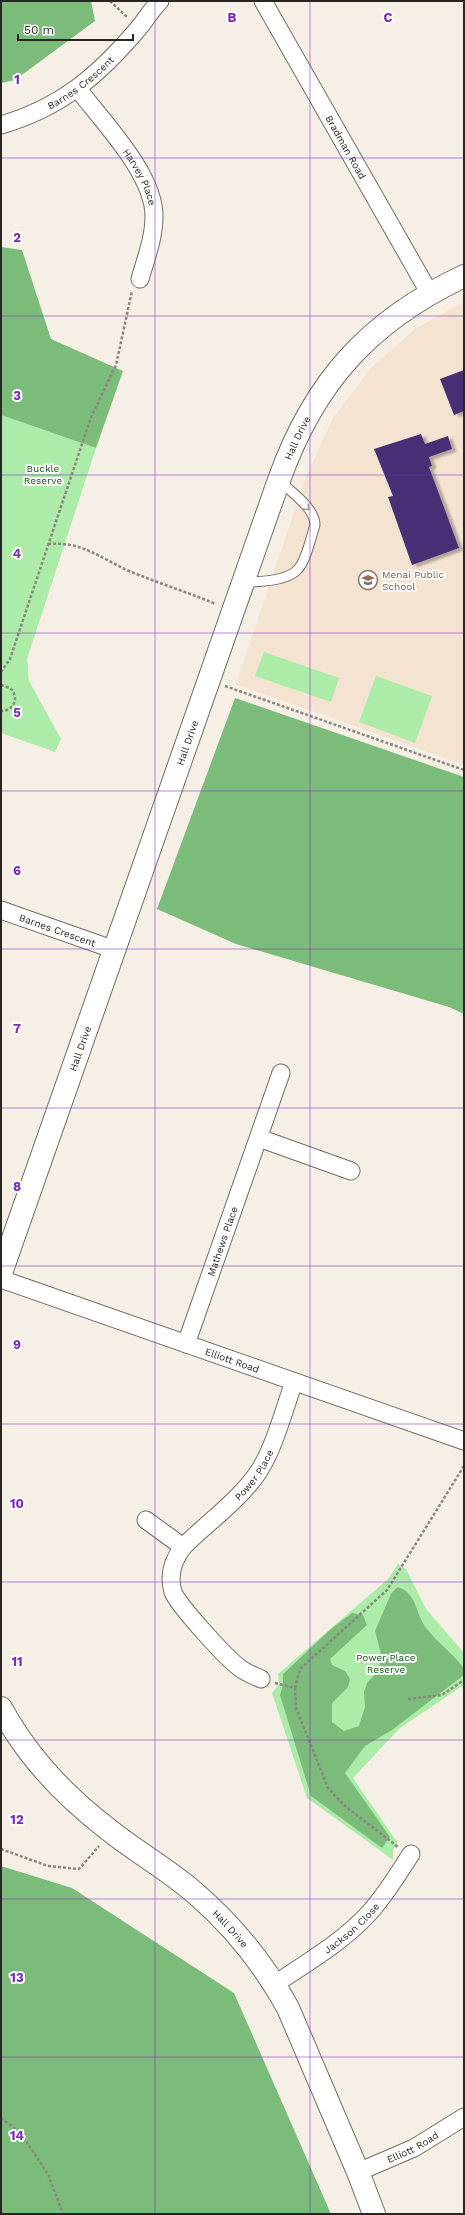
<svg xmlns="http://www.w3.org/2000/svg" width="465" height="2215" viewBox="0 0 465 2215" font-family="'Work Sans',sans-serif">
  <defs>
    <filter id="shadow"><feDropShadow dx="4.5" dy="2.5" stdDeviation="1" flood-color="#0004"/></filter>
  </defs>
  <rect width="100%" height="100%" fill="#f6efe5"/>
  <!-- education -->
  <polygon fill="#f4e3d1" points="464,302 464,765 236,684 306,477 333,418 371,368 416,328"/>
  <!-- green -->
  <g fill="#aceca8">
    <polygon points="1,415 96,448 27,659 29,681 61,739 55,752 1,733"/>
    <polygon points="264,652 339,678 331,702 255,676"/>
    <polygon points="376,676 432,696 415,743 359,722"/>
    <polygon points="398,1564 406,1569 426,1609 464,1653 464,1685 400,1728 353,1778 397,1842 393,1851 393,1860 307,1798 272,1693 279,1684 278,1674 388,1579"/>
  </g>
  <!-- forest -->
  <g fill="#7cbc7a">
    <polygon points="1,1 91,1 95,21 15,80 1,83"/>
    <polygon points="1,247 22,250 51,339 123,371 96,448 1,415"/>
    <polygon points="235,698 464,777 464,1014 449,1007 236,944 157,909"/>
    <path d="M397,1587C417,1592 415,1613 426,1628C437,1642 452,1653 463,1667L464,1675L392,1730L365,1746L345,1773L390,1837L382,1848L311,1796L280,1695L283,1685V1674L331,1629L352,1613L363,1615L367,1625L330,1659L332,1665L345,1671L350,1679L348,1687L332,1703V1722L344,1731L359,1726L365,1707L364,1692L367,1683L379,1670L381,1654L375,1631L391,1594Z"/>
    <polygon points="1,1866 72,1888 234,1993 331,2214 1,2214"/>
  </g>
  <!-- building -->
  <g fill="#462f75" filter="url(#shadow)">
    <polygon points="464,370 464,411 454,415 440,379"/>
    <polygon points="421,434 425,444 448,436 452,449 429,457 432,466 429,467 459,548 412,565 388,497 393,496 374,449"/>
  </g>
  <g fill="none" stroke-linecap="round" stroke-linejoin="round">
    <defs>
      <path id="lane" d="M244,582C258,582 288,581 298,569C306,561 311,537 315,525C315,508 292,493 280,481"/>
      <g id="street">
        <path id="s1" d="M263,1L430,294"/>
        <path id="s2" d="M78,89C103,122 154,174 154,216C154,238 146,258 140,279"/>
        <path id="s3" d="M1,125C60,108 98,76 137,30C145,21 151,10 160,1"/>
        <path id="s4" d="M1,910L115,950"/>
        <polyline points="259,1138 351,1171"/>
        <path id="s5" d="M1,1279L464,1441"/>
        <path id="s6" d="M186,1344L281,1073"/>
        <polyline points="146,1520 183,1547"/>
        <path id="s7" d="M261,1679C255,1676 246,1673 240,1668C227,1659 178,1605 173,1592C168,1575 173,1560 183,1547C208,1522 240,1500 259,1471C275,1446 284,1409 294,1382"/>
        <path id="s8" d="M275,1984C308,1962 344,1941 370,1912C386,1894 398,1874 411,1854"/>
        <path id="s9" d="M358,2172L414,2148L464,2117"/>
      </g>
      <g id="secondary">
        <path id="s10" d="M1,1273L279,480C314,382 369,321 464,276"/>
        <path id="s11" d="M1,1708C26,1754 63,1794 104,1826C133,1850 166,1868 195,1893C232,1925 264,1964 288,2008L358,2172L374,2214"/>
      </g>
    </defs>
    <!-- lane casing -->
    <use href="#lane" stroke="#736d65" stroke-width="11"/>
    <!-- street casing -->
    <use href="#street" stroke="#736d65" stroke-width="19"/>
    <!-- secondary casing -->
    <use href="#secondary" stroke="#736d65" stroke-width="24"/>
    <!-- path -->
    <g stroke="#8b867f" stroke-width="2.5" stroke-dasharray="3 2" stroke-linecap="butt">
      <polyline points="110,1 127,17"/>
      <path d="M48,544C82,541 100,558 129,571C158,583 187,592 216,604"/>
      <polyline points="1,672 10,659 91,417 116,365 132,291"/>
      <path d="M1,685L10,688C20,697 14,711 1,711"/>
      <polyline points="225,686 464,770"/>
      <polyline points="275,1683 295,1688 296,1708 328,1788 345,1806 398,1847"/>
      <polyline points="295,1688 300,1669 387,1590 464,1466"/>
      <polyline points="408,1699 442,1695 464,1680"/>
      <polyline points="1,1849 48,1866 79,1869 99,1846"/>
      <polyline points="1,2118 20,2132 48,2174 63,2214"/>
    </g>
    <!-- lane -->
    <use href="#lane" stroke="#fff" stroke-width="9"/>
    <!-- street -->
    <use href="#street" stroke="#fff" stroke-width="17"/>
    <!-- secondary -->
    <use href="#secondary" stroke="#fff" stroke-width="22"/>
  </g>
  <!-- one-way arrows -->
  <defs><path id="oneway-chevron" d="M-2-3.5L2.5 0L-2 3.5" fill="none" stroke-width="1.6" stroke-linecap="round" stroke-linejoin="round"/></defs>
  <use stroke="#9f9d9c" href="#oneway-chevron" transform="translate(307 508) rotate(46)"/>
  <!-- grid -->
  <path fill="none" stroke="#7b2cbf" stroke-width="1" stroke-opacity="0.55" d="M155,1V2214M310,1V2214M1,158H464M1,316H464M1,475H464M1,633H464M1,791H464M1,949H464M1,1108H464M1,1266H464M1,1424H464M1,1582H464M1,1740H464M1,1899H464M1,2057H464"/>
  <!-- icons -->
  <defs>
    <symbol id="school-ring" viewBox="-11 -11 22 22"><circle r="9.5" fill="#fff" stroke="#8d6e63" stroke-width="1.5"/><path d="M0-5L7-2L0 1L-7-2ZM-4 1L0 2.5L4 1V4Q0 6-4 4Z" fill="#8d6e63"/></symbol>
  </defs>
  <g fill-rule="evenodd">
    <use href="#school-ring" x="357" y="569" width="22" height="22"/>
  </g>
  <g text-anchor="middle" stroke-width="4" stroke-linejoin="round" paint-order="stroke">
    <!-- street labels -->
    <g font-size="10" fill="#292622" stroke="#fff">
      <text dy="4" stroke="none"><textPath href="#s3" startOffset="91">Barnes Crescent</textPath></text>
      <text dy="4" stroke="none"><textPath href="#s1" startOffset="168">Bradman Road</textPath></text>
      <text dy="4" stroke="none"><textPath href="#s2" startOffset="108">Harvey Place</textPath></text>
      <text dy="4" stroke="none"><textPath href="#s10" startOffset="886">Hall Drive</textPath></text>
      <text dy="4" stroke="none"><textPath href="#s10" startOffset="562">Hall Drive</textPath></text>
      <text dy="4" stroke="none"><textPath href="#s4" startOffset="60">Barnes Crescent</textPath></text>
      <text dy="4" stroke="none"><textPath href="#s10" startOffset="238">Hall Drive</textPath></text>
      <text dy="4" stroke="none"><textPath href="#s6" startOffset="109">Mathews Place</textPath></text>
      <text dy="4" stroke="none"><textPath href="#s5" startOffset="245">Elliott Road</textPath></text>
      <text dy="4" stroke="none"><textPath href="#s7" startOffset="275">Power Place</textPath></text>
      <text dy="4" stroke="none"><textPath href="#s8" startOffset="95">Jackson Close</textPath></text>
      <text dy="4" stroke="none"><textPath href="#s11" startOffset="321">Hall Drive</textPath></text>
      <text dy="4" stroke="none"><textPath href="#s9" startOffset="60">Elliott Road</textPath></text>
    </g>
    <!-- park labels -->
    <g font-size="10" fill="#105313" stroke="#fff">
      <text x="43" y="472">Buckle<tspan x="43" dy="12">Reserve</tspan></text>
      <text x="386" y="1661">Power Place<tspan x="386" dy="12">Reserve</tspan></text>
    </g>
    <!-- education labels -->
    <g font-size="10" fill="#785e54" stroke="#fff" text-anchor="start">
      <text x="382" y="578">Menai Public<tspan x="382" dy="12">School</tspan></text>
    </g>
  </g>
  <g font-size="13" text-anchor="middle" font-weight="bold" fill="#7b2cbf" stroke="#fff" stroke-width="4" stroke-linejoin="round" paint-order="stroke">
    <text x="232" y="22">B</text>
    <text x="388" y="22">C</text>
    <text x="17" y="84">1</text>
    <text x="17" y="242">2</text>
    <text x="17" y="400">3</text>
    <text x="17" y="558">4</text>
    <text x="17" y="717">5</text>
    <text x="17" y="875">6</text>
    <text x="17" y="1033">7</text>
    <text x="17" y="1191">8</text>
    <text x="17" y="1349">9</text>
    <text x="17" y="1508">10</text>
    <text x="17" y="1666">11</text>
    <text x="17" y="1824">12</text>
    <text x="17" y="1982">13</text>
    <text x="17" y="2140">14</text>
  </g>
  <!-- border -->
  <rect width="465" height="2215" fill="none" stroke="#292622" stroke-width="4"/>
  <!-- scale -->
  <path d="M18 34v6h115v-6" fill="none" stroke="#292622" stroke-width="2"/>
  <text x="24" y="34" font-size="12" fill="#292622" stroke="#ffffff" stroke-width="3" paint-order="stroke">50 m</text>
</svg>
